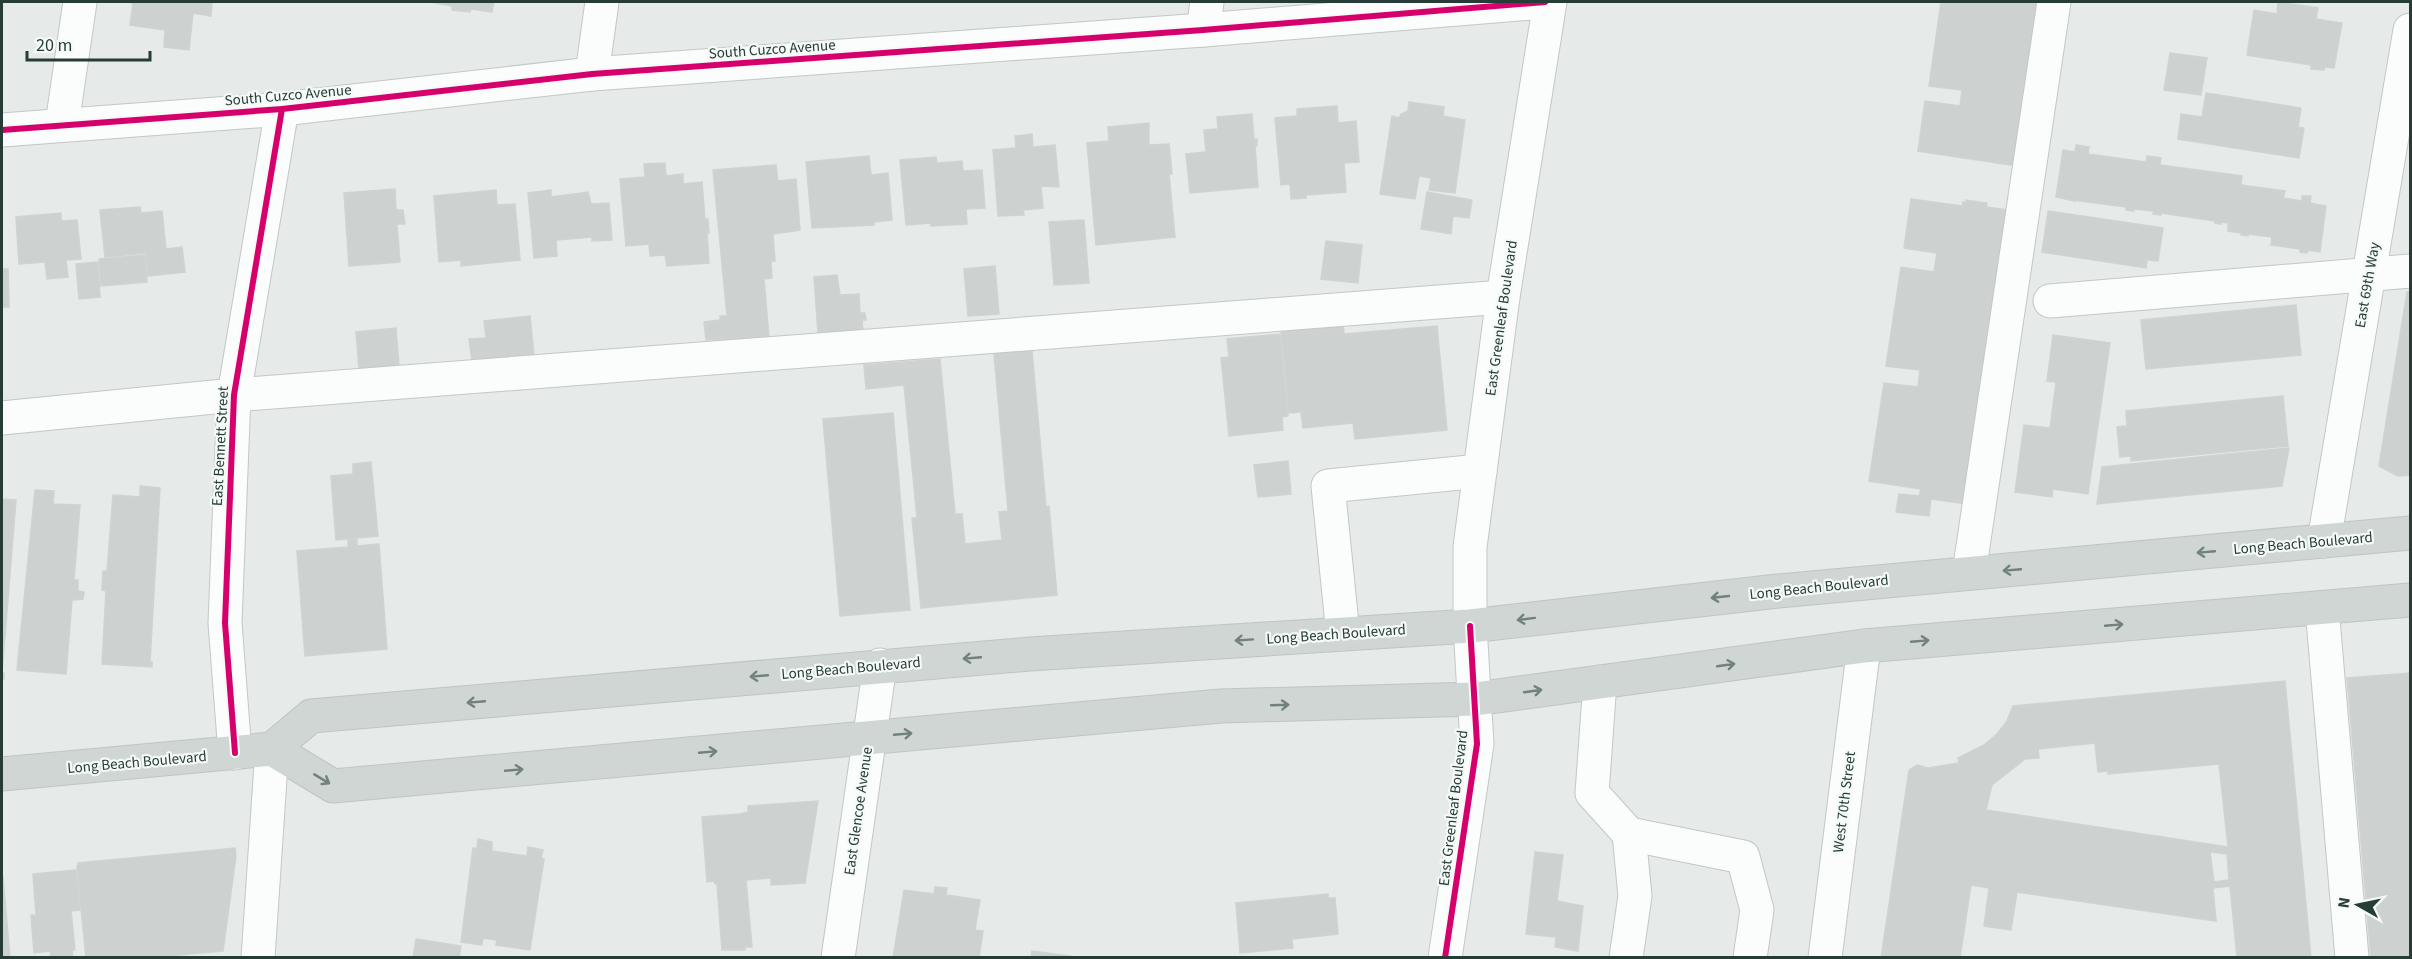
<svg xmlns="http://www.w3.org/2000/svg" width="2412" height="959" viewBox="0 0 2412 959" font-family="'Source Sans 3',sans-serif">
  <rect width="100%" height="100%" fill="#e6eae8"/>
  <!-- building -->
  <g fill="#cdd2d0" stroke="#cfd3d1" stroke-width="1.5" fill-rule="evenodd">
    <polygon points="126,2 212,2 211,16 193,13 189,50 164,47 165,30 130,25 133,3"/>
    <polygon points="431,2 494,2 492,12 471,9 470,12 452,10 452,6"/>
    <polygon points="1941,2 2041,2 2017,166 1918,151 1925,101 1960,106 1962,90 1929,86"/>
    <polygon points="2278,2 2318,8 2316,19 2342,23 2334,68 2325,67 2324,70 2311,69 2311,65 2247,55 2254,10 2277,14"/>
    <polygon points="2170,53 2207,58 2201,95 2164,90"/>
    <polygon points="2206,93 2301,108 2298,127 2304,128 2299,158 2178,139 2181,114 2202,117"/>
    <polygon points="1409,102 1444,107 1443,116 1465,120 1455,193 1429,190 1431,178 1419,176 1415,199 1380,194 1392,116 1399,118 1401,114 1408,111"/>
    <polygon points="1337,106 1338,123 1356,121 1359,162 1344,163 1346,192 1306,195 1306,198 1291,199 1290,184 1281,185 1275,118 1297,116 1297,109"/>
    <polygon points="1252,114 1254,140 1257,139 1257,146 1255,146 1258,187 1190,193 1186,154 1206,152 1204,130 1218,129 1217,117"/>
    <polygon points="1149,123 1149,145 1169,144 1172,174 1169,174 1175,237 1096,245 1087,143 1109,141 1108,127"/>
    <polygon points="1032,134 1033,147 1055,145 1059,187 1041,186 1043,208 1023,210 1024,215 998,216 993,150 1016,148 1015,136"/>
    <polygon points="2076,145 2089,147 2088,154 2146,162 2147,156 2161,158 2160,165 2242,176 2241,185 2285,191 2283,198 2302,201 2302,196 2311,196 2310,203 2326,206 2320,252 2308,250 2307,253 2300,252 2300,249 2271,245 2272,237 2248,234 2248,236 2241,235 2241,233 2228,231 2228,223 2221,222 2221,224 2215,223 2215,221 2161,213 2161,215 2153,214 2154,211 2134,209 2134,211 2126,210 2126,207 2073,200 2074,201 2056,197 2063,150 2075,152"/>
    <polygon points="869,156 871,175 888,173 892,220 874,222 874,225 812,228 806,162"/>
    <polygon points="936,157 937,163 962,161 963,171 982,170 985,208 966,209 967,224 931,226 931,223 906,225 900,160"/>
    <polygon points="665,163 666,176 683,174 683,184 702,182 705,219 708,219 709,233 707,232 709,263 667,266 665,255 650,256 649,244 626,246 620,179 645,177 644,164"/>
    <polygon points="776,165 778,181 796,179 800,230 773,234 775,261 771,261 772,278 764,279 769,337 706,340 704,322 720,320 720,316 727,316 713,170"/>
    <polygon points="395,189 396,210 403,210 405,224 397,224 400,262 349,266 344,193"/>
    <polygon points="496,190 497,205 515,204 520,260 461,266 461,260 439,262 434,196"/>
    <polygon points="551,190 551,197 588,192 591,204 609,203 612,240 592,241 592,237 556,240 557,256 534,258 528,193"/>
    <polygon points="1427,192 1472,200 1469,218 1453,216 1451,234 1421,229"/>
    <polygon points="1911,199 1962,206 1963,202 1966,203 1966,200 1987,203 1986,207 2008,210 1966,504 1931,499 1929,516 1896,512 1899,494 1919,496 1921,489 1869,481 1884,383 1918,387 1920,370 1886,366 1901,267 1934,272 1937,253 1904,248"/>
    <polygon points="140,207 141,213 162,211 166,249 182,247 185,272 148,276 146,253 105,257 100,210"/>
    <polygon points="2048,211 2163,228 2158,261 2147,260 2146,268 2042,252"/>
    <polygon points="61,213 61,221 77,220 81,259 66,260 68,277 47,279 45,262 19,264 16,217"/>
    <polygon points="1084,220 1089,283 1054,285 1049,222"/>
    <polygon points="1326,241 1362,245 1358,283 1321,279"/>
    <polygon points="145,255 147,282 101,286 99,259"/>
    <polygon points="98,262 100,297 79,299 76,264"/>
    <polygon points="995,266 999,314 968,316 964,269"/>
    <polygon points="2,269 8,269 9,307 2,307"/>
    <polygon points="837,275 840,295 859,294 860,313 865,313 866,320 862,320 863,330 818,333 814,277"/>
    <polygon points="2407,292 2410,292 2410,475 2398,476 2379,466"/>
    <polygon points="2296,305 2301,355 2146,369 2141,320"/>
    <polygon points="530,316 534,356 472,361 469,339 486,338 484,321"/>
    <polygon points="1343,324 1344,334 1437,326 1447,430 1355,439 1353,423 1303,428 1301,412 1289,413 1281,330"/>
    <polygon points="396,328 399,366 359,369 356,332"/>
    <polygon points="1280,334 1288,416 1282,417 1283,430 1229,436 1221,358 1229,357 1227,339"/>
    <polygon points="2053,335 2110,343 2088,494 2053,489 2052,497 2015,492 2024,425 2050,428 2056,382 2047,381"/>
    <polygon points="1032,351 1046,507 1049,506 1057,595 921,608 912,518 917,518 904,385 866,389 864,365 940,359 955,514 962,514 965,544 1002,540 999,512 1008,511 994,354"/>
    <polygon points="2283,396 2288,446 2131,461 2131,456 2120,457 2117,427 2127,426 2126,411"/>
    <polygon points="893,413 910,610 840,616 823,419"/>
    <polygon points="2289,448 2282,486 2097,504 2102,467"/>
    <polygon points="1288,461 1291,494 1258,497 1254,465"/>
    <polygon points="371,462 378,536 336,540 331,476 353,474 353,464"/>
    <polygon points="140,486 160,488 150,662 152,662 152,667 102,664 106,591 102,590 103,571 107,571 113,495 140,497"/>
    <polygon points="35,490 54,491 53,504 80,505 74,580 78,580 78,591 84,592 83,599 72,600 66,674 17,670"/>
    <polygon points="2,499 16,500 2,673 4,673 4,679 2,679"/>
    <polygon points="357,539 357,546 379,544 387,649 305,656 297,551 348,547 348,540"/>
    <polygon points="2410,673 2410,958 2371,958 2347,678"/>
    <path d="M2285,681L2311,958H2237L2230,886L2213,888L2216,921L2017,892L2011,930L1984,926L1989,888L1971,885L1960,958H1881L1909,770L1917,765L1928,768L1959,763L1958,758L1984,745L1997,734L2007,721L2013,706ZM2095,743L2098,772L2108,771V774L2219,764L2228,847L1986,810L1992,785L2025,759L2039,758L2038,749ZM2210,852L2227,854L2229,880L2214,882Z"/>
    <polygon points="818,801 805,883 771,885 771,878 746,880 752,947 745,947 745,950 722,950 717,884 715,884 714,881 707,882 702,817 740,814 748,812 748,806"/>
    <polygon points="478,839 492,842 492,851 527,856 528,847 543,850 541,858 544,859 530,950 496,945 497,940 483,938 482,945 461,942 473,848 477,849"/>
    <polygon points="235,848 236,856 223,951 146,958 86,958 77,868 78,863"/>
    <polygon points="1535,852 1563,855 1557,901 1583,906 1578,951 1555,947 1556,937 1526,934"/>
    <polygon points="76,870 80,910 71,911 75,950 72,950 73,958 51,958 50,951 34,953 31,915 36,915 33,874"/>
    <polygon points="2,877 3,877 10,958 2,958"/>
    <polygon points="935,887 947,888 946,895 980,900 975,930 983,931 979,958 893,958 904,890 934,894"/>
    <polygon points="1328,894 1328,898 1335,898 1338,934 1292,939 1293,948 1240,953 1236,903"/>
    <polygon points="416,939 461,946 459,958 413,958"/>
    <polygon points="1032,951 1084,958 1031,958"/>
  </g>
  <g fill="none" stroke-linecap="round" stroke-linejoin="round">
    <defs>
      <g id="minor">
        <polyline points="1203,30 1207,2"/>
        <polyline points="592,74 602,2"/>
        <polyline points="62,124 80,2"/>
        <polyline points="2,130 282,109 592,74 1203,30 1545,2"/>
        <polyline points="2050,301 2410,271"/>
        <polyline points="2,418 234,395 1503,297"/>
        <polyline points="2324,541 2410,30"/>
        <polyline points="1969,573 2054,2"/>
        <polyline points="2322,608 2352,958"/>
        <polyline points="1343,634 1328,486 1480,471"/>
        <polyline points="1600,682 1592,793 1629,834 1635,896 1626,958"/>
        <polyline points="235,753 225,623 234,395 282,109"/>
        <polyline points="1629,834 1743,857 1757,910 1750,958"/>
        <polyline points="258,958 272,749"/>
        <polyline points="838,958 880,665"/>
        <polyline points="1445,958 1477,744 1470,626 1470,547 1503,297 1550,2"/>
        <polyline points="1825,958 1864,646"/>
      </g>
      <g id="major">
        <polyline points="272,749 333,786 1221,706 1475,699 1864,646 2410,600"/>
        <polyline points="2,774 272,749 311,716 1030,654 1470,626 1778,591 2410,533"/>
      </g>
    </defs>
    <!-- minor casing -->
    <use href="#minor" stroke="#c3c7c5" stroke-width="35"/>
    <!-- major casing -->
    <use href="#major" stroke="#bec6c3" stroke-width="35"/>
    <!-- minor -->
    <use href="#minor" stroke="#fbfcfc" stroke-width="33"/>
    <!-- major -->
    <use href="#major" stroke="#cfd6d4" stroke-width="33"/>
    <defs>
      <g id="cycleway">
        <polyline points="2,130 282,109 592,74 1203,30 1545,2"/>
        <polyline points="235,753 225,623 234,395 282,109"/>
        <polyline points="1445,958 1477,744 1470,626"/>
      </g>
    </defs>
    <!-- cycleway casing -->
    <use href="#cycleway" stroke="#f5f9f7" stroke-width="10"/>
    <!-- cycleway -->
    <use href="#cycleway" stroke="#d6006c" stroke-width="6"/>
  </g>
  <!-- one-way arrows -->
  <defs><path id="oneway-shaft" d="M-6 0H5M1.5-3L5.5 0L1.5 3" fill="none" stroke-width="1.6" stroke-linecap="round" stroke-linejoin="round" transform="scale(1.5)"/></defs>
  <g stroke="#71827d">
    <use href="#oneway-shaft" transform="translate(2206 552) rotate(175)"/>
    <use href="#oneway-shaft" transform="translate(2012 570) rotate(175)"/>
    <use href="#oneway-shaft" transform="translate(1720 597) rotate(174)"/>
    <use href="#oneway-shaft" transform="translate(1526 619) rotate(173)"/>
    <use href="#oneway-shaft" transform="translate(2114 625) rotate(-5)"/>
    <use href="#oneway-shaft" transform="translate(1244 640) rotate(176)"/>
    <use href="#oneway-shaft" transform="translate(1920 641) rotate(-5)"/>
    <use href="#oneway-shaft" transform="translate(972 658) rotate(175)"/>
    <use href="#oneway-shaft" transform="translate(1726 665) rotate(-8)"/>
    <use href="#oneway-shaft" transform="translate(759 676) rotate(175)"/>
    <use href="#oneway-shaft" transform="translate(1533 691) rotate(-8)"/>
    <use href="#oneway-shaft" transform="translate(476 702) rotate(175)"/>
    <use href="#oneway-shaft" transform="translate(1280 705) rotate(-2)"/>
    <use href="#oneway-shaft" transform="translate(903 734) rotate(-5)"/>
    <use href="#oneway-shaft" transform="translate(708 752) rotate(-5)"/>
    <use href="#oneway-shaft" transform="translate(514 770) rotate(-5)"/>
    <use href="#oneway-shaft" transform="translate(322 779) rotate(31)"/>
  </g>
  <g text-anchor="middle" stroke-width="4.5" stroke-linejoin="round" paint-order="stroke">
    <!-- street labels -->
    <g font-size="15" fill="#253d36" stroke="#f5f9f7">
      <text transform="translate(772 49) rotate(-4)" y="5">South Cuzco Avenue</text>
      <text transform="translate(288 95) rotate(-5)" y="5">South Cuzco Avenue</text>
      <text transform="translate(2367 285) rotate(-80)" y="5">East 69th Way</text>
      <text transform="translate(1501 318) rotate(-82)" y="5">East Greenleaf Boulevard</text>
      <text transform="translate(220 446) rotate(-87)" y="5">East Bennett Street</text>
      <text transform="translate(2303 543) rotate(-5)" y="5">Long Beach Boulevard</text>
      <text transform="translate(1819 587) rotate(-6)" y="5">Long Beach Boulevard</text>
      <text transform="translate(1336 634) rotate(-4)" y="5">Long Beach Boulevard</text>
      <text transform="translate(851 668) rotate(-5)" y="5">Long Beach Boulevard</text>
      <text transform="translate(137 762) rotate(-5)" y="5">Long Beach Boulevard</text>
      <text transform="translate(1844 802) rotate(-83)" y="5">West 70th Street</text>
      <text transform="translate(1453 808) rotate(-83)" y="5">East Greenleaf Boulevard</text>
      <text transform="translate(858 811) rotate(-82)" y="5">East Glencoe Avenue</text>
    </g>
  </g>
  <!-- border -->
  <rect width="2412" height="959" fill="none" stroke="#253d36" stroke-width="6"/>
  <!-- north arrow -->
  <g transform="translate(2358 905) rotate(279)" stroke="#f5f9f7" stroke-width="4.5" paint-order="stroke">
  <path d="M0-4.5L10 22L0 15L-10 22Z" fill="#253d36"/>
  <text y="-9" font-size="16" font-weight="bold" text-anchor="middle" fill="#253d36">N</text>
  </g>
  <!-- scale -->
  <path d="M27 51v9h123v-9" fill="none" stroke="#253d36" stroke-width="3"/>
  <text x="36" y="51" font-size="18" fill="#253d36" stroke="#f5f9f7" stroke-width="4.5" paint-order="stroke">20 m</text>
</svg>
